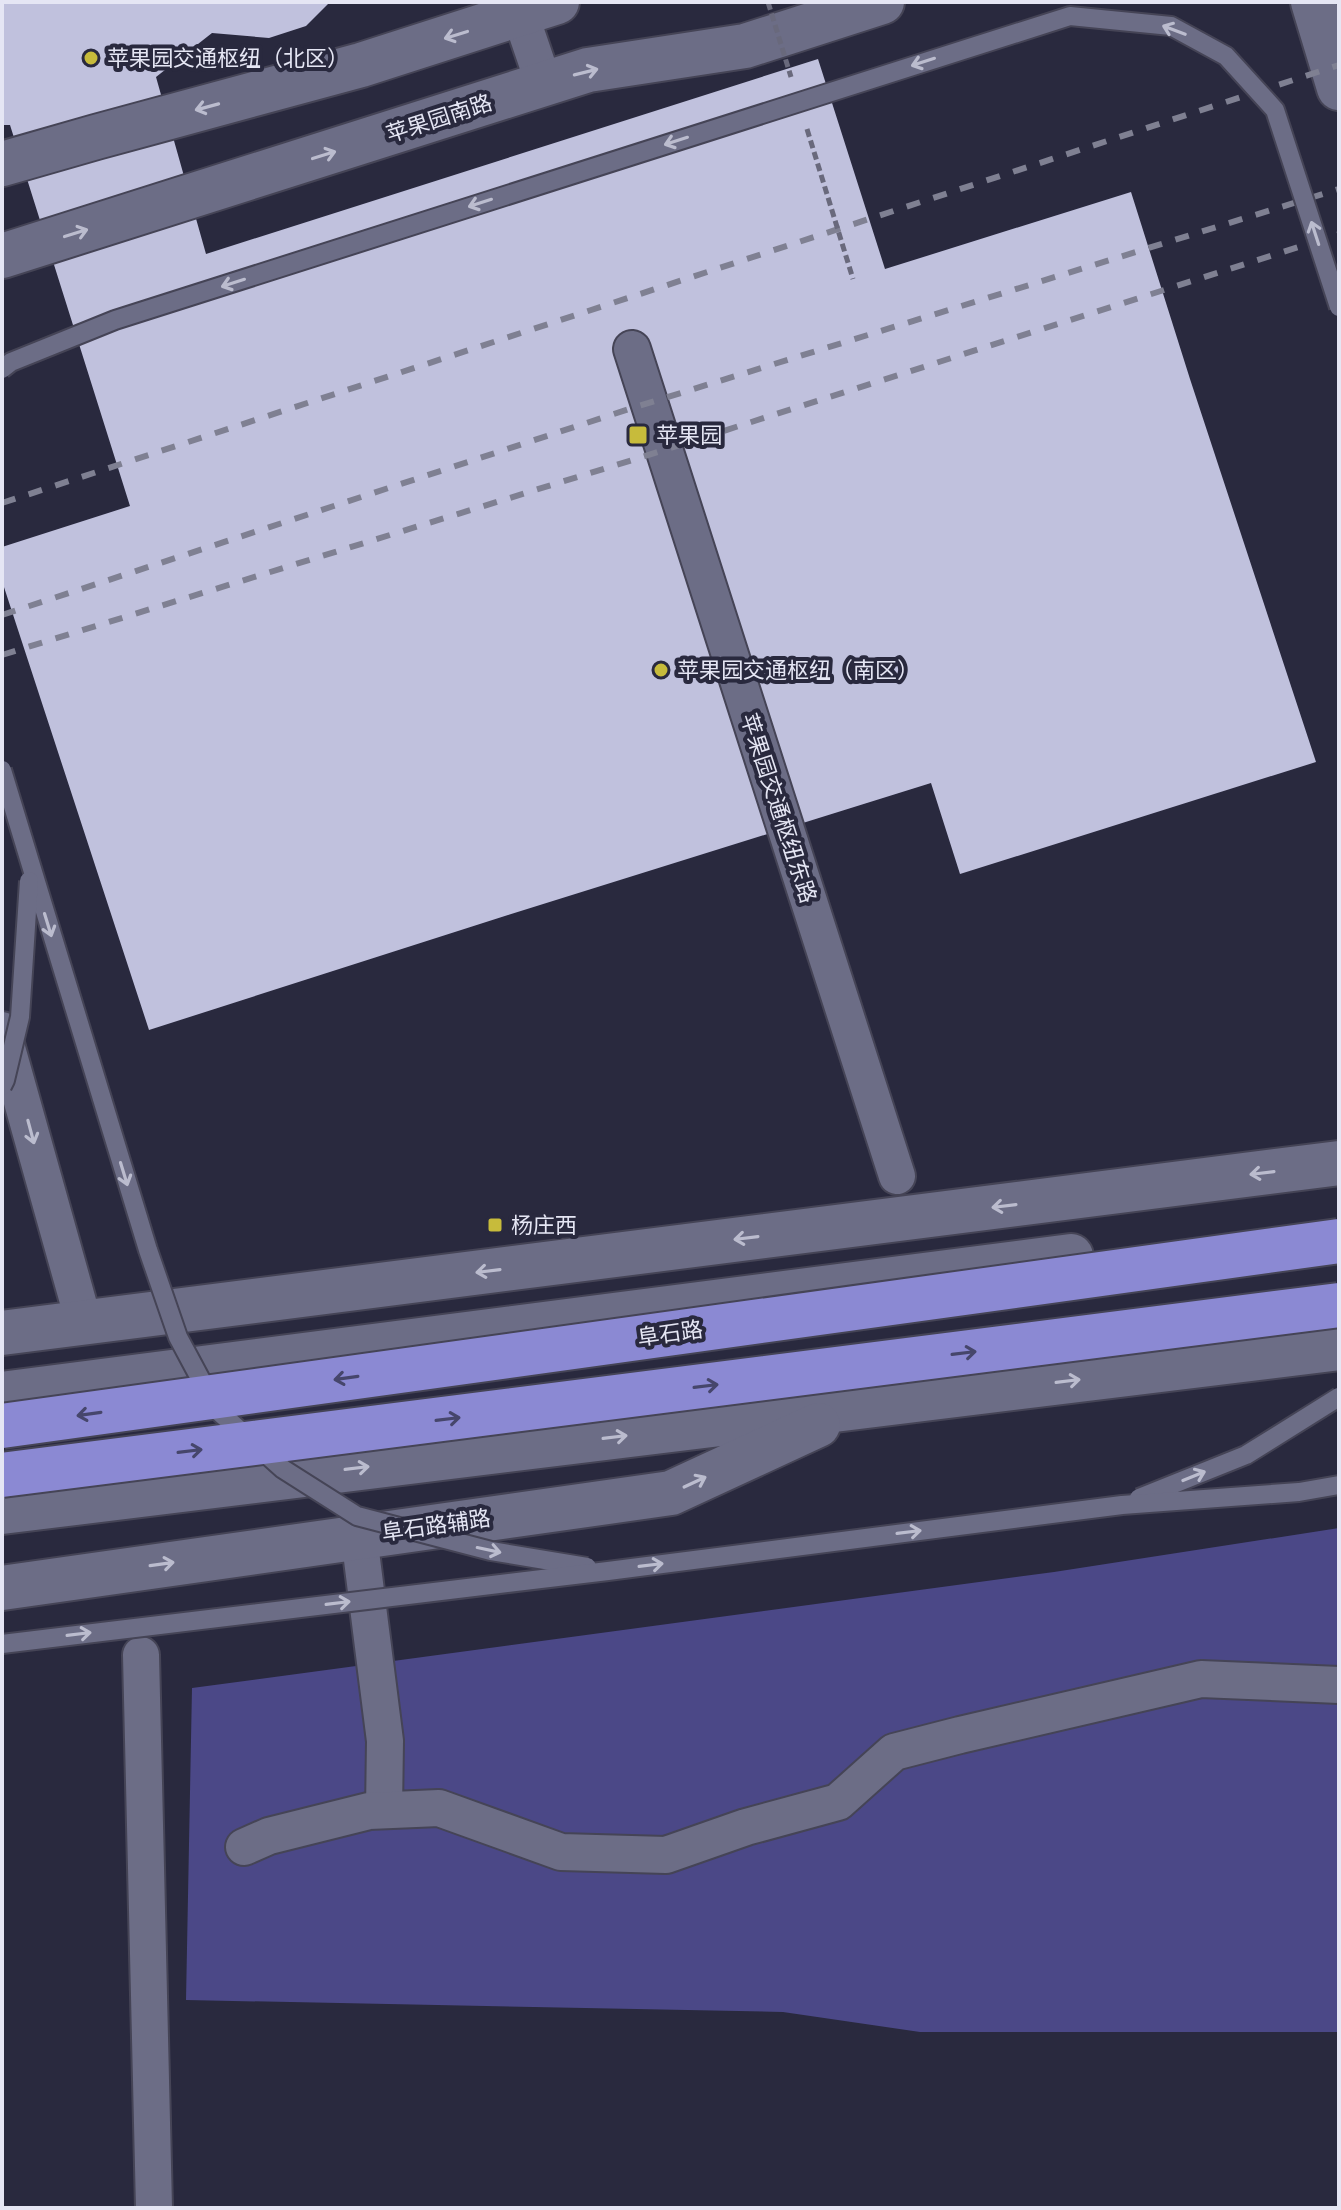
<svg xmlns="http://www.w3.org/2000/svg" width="1341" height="2210" viewBox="0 0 1341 2210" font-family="'Fira Sans Condensed','Noto Sans SC',sans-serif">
  <rect width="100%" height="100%" fill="#29293e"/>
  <!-- green -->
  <polygon fill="#4b4887" points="1339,1528 1339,2032 920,2032 783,2012 186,2000 192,1688 1054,1572"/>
  <!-- building -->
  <polygon fill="#c0c1dd" points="2,2 330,2 306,26 269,38 212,33 156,77 206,254 818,59 885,269 1131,192 1190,379 1316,762 960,874 931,783 508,915 149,1030 2,581 2,547 130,506 10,125 2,125"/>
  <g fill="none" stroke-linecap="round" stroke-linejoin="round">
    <defs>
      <g id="street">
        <polyline points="516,2 544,84"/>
        <polyline points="632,349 897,1176"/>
        <polyline points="2,1030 84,1323"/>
        <polyline points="359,1536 385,1741 384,1810"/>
        <polyline points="141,1655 154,2208"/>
        <polyline points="244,1847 269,1836 369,1811 439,1808 561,1852 666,1855 746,1827 838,1802 894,1752 960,1735 1201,1679 1339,1685"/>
      </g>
      <g id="secondary">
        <polyline points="1313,2 1339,88"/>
        <polyline points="2,164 96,137 361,65 557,2"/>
        <polyline points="2,256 588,70 745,46 882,2"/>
        <polyline points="2,1333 1339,1163"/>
        <polyline points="2,1394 1071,1256"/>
        <polyline points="2,1512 1339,1348"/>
        <polyline points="2,1588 671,1493 818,1425"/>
      </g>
    </defs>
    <!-- street casing -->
    <use href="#street" stroke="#454456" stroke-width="40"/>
    <!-- secondary casing -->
    <use href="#secondary" stroke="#454456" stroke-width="48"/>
    <!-- street -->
    <use href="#street" stroke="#6c6d86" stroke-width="36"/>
    <!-- secondary -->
    <use href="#secondary" stroke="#6c6d86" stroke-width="44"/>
    <!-- rail -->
    <g stroke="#7f8092" stroke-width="6" stroke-dasharray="14 14" stroke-linecap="butt">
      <polyline points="2,503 1339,65"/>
      <polyline points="2,615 629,409 1339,189"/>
      <polyline points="2,655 642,457 1339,234"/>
    </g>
    <defs>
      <g id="lane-bridge">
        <polyline points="2,369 11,362 115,320 1070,16 1171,26 1226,56 1275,110 1339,307"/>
        <polyline points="2,770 148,1250 178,1337 217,1410 283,1469 357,1516 491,1551 587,1567"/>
        <polyline points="2,1086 5,1080 20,1017 29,881"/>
        <polyline points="1139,1498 1246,1455 1339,1397"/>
        <polyline points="2,1644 608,1571 1122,1505 1299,1492 1339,1485"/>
      </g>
      <g id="highway-bridge">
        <polyline points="2,1426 1339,1241"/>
        <polyline points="2,1475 1339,1305"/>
      </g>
    </defs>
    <!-- lane-bridge casing -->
    <use href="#lane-bridge" stroke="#454456" stroke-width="22" stroke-linecap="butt"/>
    <!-- highway-bridge casing -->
    <use href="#highway-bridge" stroke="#454456" stroke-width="48" stroke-linecap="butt"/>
    <!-- path-bridge -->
    <g stroke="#69697c" stroke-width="5" stroke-dasharray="8 4" stroke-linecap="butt">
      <polyline points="768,2 791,77"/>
      <polyline points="807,129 853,279"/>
    </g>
    <!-- lane-bridge -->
    <use href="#lane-bridge" stroke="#6c6d86" stroke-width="18"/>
    <!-- highway-bridge -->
    <use href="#highway-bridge" stroke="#8b89d3" stroke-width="44"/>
  </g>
  <!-- one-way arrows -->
  <defs><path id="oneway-shaft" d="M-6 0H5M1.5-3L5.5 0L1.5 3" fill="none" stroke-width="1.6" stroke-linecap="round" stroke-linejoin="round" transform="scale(2)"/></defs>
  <g stroke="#bbbcce">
    <use href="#oneway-shaft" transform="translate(1174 30) rotate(-159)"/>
    <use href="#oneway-shaft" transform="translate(456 35) rotate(163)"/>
    <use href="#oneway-shaft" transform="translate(923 62) rotate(162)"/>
    <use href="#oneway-shaft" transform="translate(586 72) rotate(-14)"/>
    <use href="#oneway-shaft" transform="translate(207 107) rotate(165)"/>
    <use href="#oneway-shaft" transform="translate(676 141) rotate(162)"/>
    <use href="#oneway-shaft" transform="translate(324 155) rotate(-17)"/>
    <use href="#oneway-shaft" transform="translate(480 203) rotate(162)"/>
    <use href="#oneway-shaft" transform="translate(76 233) rotate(-17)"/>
    <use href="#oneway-shaft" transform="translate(1315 233) rotate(-108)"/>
    <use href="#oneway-shaft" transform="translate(233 283) rotate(162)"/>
    <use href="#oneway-shaft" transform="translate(48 925) rotate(73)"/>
    <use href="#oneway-shaft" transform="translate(31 1132) rotate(75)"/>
    <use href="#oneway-shaft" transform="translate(1262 1173) rotate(173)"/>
    <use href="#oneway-shaft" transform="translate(124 1174) rotate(73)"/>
    <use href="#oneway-shaft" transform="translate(1004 1206) rotate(173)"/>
    <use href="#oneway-shaft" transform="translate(746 1238) rotate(173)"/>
    <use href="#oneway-shaft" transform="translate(488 1271) rotate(173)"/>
    <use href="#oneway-shaft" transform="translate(1068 1381) rotate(-7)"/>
    <use href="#oneway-shaft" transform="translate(615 1437) rotate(-7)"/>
    <use href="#oneway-shaft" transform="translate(357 1468) rotate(-7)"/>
    <use href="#oneway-shaft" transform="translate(1194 1476) rotate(-22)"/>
    <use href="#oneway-shaft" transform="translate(695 1482) rotate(-25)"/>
    <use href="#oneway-shaft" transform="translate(909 1532) rotate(-7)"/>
    <use href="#oneway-shaft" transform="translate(489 1550) rotate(12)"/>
    <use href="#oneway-shaft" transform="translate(162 1564) rotate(-8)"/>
    <use href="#oneway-shaft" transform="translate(651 1565) rotate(-7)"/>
    <use href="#oneway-shaft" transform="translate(338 1603) rotate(-7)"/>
    <use href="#oneway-shaft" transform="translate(79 1634) rotate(-7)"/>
  </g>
  <g stroke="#46466b">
    <use href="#oneway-shaft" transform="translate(964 1353) rotate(-7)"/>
    <use href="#oneway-shaft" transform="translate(346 1378) rotate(172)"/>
    <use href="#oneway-shaft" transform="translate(706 1386) rotate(-7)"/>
    <use href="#oneway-shaft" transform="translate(89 1414) rotate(172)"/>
    <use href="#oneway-shaft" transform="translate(448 1419) rotate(-7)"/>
    <use href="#oneway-shaft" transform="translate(190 1451) rotate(-7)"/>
  </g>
  <!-- markers -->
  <g fill="#c7bb3b" stroke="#29293e" stroke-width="3">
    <circle cx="91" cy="58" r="8"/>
    <rect x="628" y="425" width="20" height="20" rx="4"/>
    <circle cx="661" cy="670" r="8"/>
    <rect x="487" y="1217" width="16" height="16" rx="4"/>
  </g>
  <g text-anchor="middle" stroke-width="8" stroke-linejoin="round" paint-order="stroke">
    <!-- poi labels -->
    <g font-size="22" fill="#e5e6f4" stroke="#29293e" text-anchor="start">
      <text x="107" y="66">苹果园交通枢纽（北区）</text>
      <text x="656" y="443">苹果园</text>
      <text x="677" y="678">苹果园交通枢纽（南区）</text>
      <text x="511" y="1233">杨庄西</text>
    </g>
    <!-- street labels -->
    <g font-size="22" fill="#e5e6f4" stroke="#29293e">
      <text transform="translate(439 118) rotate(-18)" y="8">苹果园南路</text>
      <text transform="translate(779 808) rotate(72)" y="8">苹果园交通枢纽东路</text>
      <text transform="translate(670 1333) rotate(-8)" y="8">阜石路</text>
      <text transform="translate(436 1525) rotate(-8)" y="8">阜石路辅路</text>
    </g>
  </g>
  <!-- border -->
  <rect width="1341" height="2210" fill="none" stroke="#e5e6f4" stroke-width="8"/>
</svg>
